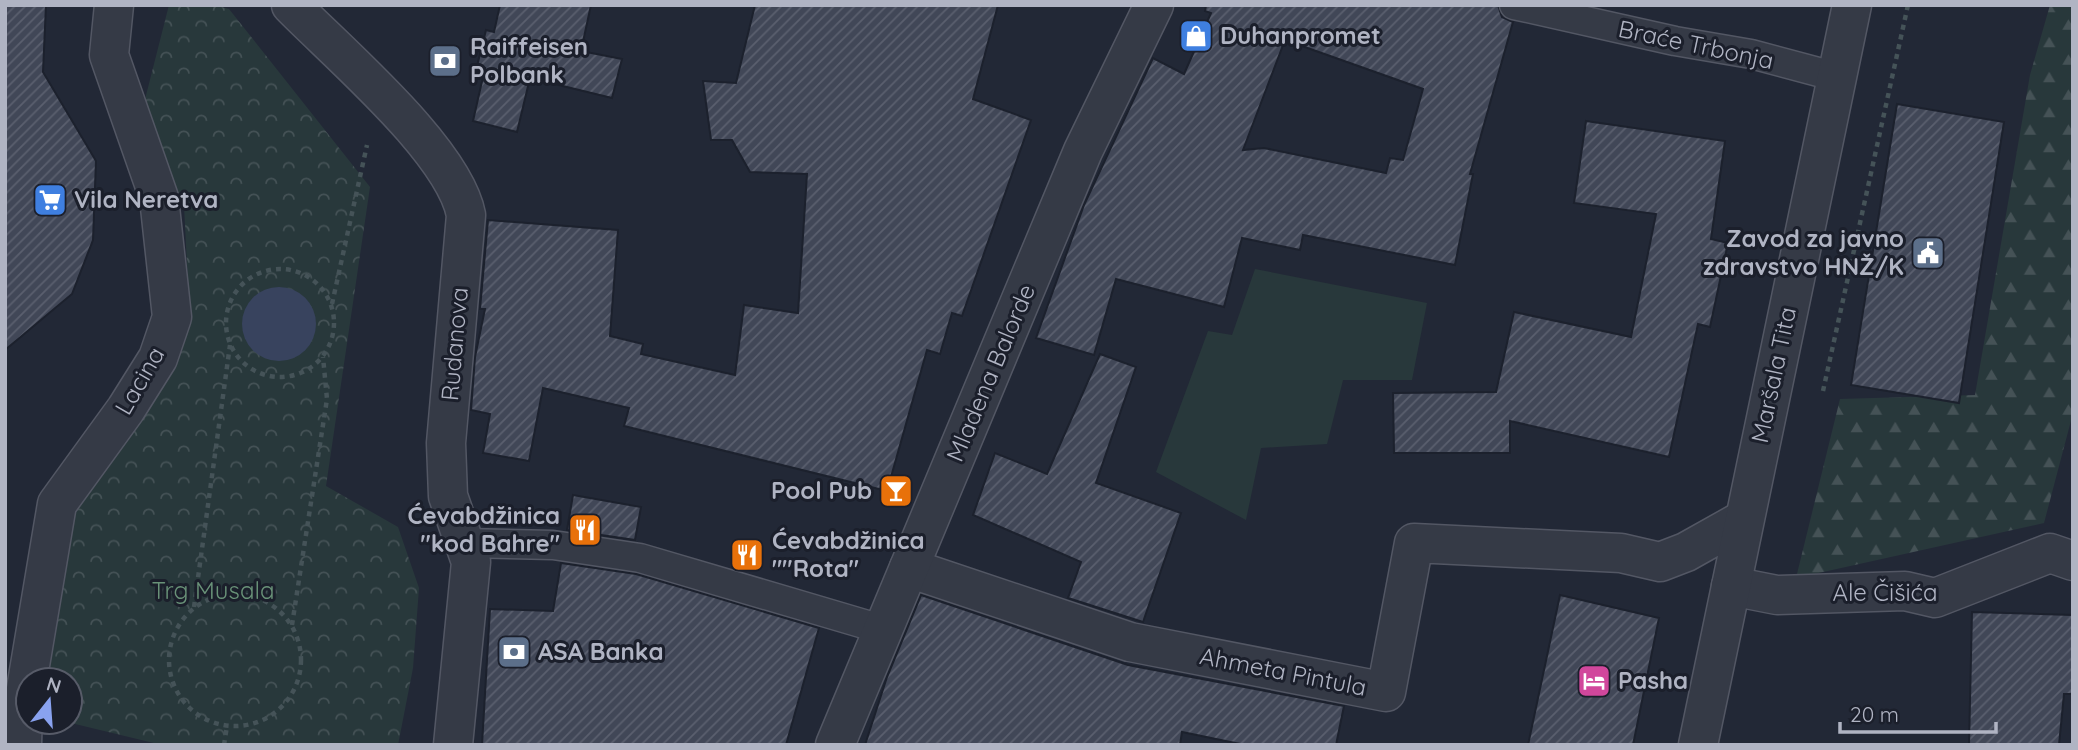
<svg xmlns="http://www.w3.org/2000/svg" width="2078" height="750" viewBox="0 0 2078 750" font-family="Quicksand,sans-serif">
  <defs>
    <pattern id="forest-firs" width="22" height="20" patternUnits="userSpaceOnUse" patternTransform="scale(1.75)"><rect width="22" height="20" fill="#28383b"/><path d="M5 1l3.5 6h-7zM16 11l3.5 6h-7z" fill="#455256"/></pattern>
    <pattern id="park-crowns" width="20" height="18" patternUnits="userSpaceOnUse" patternTransform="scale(1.75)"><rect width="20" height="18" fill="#28383b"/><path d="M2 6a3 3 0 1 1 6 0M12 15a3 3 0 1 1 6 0" fill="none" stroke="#455256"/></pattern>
    <pattern id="building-hatch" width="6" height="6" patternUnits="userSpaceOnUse" patternTransform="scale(1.75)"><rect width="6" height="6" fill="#414757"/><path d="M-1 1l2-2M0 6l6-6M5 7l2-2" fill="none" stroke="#5a5f6e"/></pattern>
  </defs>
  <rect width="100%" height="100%" fill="#222836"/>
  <!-- green -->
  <polygon fill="#28383b" points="1255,269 1427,303 1412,380 1343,380 1327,444 1261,448 1246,520 1156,472 1208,331 1232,335"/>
  <!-- forest -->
  <polygon fill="url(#forest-firs)" points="2050,5 2073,5 2073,413 2044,523 1796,578 1840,399 1975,395 2030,75"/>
  <!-- park -->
  <polygon fill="url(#park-crowns)" points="169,5 214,5 229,9 370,187 326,486 398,527 419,588 413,668 398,745 162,745 67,722 70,722 70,680 39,680 58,582 81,490 190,324 184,205 138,127"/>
  <!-- water -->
  <circle fill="#38435e" cx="279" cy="324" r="37"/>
  <!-- building -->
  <g fill="url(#building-hatch)" stroke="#1c212d" stroke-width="2" fill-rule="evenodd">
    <polygon points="5,5 46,5 43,72 96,161 93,240 72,294 5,350"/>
    <polygon points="500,5 591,5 581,51 622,59 612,98 530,78 517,132 473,121 485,68 477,66 486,30 494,32"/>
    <polygon points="755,5 998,5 973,99 1031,120 962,316 952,313 940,354 927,350 887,491 624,426 629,408 543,388 529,461 483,453 490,414 471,410 475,357 485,309 480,309 488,220 618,230 610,336 643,344 641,354 735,375 744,305 798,313 807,174 750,172 732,140 711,140 703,81 736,83"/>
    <path d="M1206,5H1498L1502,17L1513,22L1470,174H1473L1455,265L1303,235L1300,250L1242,238L1224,307L1116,279L1094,355L1036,338L1084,205L1153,58L1184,74L1211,13L1205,11ZM1285,40L1423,89L1403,160L1390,158L1386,173L1264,148L1243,150Z"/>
    <polygon points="1897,104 2004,122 1959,403 1851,385"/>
    <polygon points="1586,121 1725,141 1711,239 1728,243 1710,327 1698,324 1669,457 1510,421 1510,453 1394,453 1393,393 1496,392 1514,312 1631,337 1656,214 1574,203"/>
    <polygon points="1100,354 1136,367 1096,483 1181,513 1143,622 1068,598 1081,562 973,515 995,453 1047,474"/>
    <polygon points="573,495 641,507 635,540 567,530"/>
    <polygon points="561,563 636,574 819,628 786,745 482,745 490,609 553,611"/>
    <polygon points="921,595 1128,665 1344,706 1336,745 1245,745 1182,732 1180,745 865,745 887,677"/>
    <polygon points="1560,595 1659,618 1633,745 1528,745"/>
    <polygon points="1972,612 2073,615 2073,694 2064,694 2059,745 1969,745"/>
  </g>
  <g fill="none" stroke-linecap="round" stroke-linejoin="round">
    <defs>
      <g id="service">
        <polyline points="1514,5 1675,41 1751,54 1837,77"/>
        <polyline points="464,543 553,545 640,558 881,629"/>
      </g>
      <polyline id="pedestrian" points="1731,586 1777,595 1905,591 1935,598 2050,553 2073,561"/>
      <g id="minor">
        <path d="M291,5C339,54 454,151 466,215L446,443L448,496L471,562L453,745"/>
        <polyline points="909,568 1130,642 1386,692 1414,543 1621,553 1660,562 1686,552 1743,520"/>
        <polyline points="22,745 23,707 57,504 126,409 158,358 172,317 159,198 109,55 114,5"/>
        <polyline points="835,745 1083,151 1154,5"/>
      </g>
      <polyline id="tertiary" points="1698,745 1852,5"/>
    </defs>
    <!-- service casing -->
    <use href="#service" stroke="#535764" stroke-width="31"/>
    <!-- pedestrian casing -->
    <use href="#pedestrian" stroke="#535764" stroke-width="41"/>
    <!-- minor casing -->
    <use href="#minor" stroke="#535764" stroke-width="41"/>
    <!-- tertiary casing -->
    <use href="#tertiary" stroke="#535764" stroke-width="41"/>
    <!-- path -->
    <g stroke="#455358" stroke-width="4.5" stroke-dasharray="5 5" stroke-linecap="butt">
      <circle cx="280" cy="323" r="54"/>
      <polyline points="332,304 367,145"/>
      <polyline points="1823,391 1908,5"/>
      <circle cx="235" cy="660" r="66"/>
      <polyline points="194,607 230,345"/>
      <polyline points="292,625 327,399 323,357"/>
      <polyline points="224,745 227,726"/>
    </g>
    <!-- service -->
    <use href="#service" stroke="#353a46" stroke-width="28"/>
    <!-- pedestrian -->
    <use href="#pedestrian" stroke="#353a46" stroke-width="38"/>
    <!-- minor -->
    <use href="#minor" stroke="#353a46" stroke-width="38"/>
    <!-- tertiary -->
    <use href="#tertiary" stroke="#353a46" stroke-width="38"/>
  </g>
  <!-- icons -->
  <defs>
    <symbol id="shop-square" viewBox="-11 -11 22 22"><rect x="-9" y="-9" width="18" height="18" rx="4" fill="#3f7fe0" stroke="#1b1f2b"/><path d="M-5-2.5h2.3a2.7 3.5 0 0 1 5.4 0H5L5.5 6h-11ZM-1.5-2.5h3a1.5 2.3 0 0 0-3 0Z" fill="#fff"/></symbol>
    <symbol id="bank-square" viewBox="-11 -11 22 22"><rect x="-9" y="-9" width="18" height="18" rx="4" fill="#5c6f8a" stroke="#1b1f2b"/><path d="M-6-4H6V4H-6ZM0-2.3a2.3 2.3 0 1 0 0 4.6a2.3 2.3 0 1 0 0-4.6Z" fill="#fff"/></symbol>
    <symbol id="supermarket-square" viewBox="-11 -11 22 22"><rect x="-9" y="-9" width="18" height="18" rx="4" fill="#3f7fe0" stroke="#1b1f2b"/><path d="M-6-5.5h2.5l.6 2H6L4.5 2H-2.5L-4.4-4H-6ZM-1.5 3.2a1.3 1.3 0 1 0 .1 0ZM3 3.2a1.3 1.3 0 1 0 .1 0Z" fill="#fff"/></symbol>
    <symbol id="civic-square" viewBox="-11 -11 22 22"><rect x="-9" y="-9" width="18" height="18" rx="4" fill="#5c6f8a" stroke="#1b1f2b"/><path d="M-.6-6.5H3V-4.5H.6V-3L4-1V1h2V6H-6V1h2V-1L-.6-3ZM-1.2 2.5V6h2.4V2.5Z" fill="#fff"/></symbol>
    <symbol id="bar-square" viewBox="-11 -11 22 22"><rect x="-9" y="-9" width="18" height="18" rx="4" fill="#e8710a" stroke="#1b1f2b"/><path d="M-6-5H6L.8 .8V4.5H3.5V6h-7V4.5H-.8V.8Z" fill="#fff"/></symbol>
    <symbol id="restaurant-square" viewBox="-11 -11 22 22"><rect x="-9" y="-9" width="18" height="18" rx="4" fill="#e8710a" stroke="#1b1f2b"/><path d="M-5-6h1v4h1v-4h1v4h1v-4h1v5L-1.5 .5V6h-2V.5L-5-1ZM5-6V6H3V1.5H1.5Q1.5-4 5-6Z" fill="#fff"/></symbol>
    <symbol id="hotel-square" viewBox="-11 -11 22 22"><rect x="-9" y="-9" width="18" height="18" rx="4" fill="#d1479c" stroke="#1b1f2b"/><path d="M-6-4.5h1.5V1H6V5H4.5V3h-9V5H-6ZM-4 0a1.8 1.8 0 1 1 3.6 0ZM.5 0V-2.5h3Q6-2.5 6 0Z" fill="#fff"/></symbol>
  </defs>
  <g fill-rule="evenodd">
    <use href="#shop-square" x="1177" y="17" width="38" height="38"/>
    <use href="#bank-square" x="426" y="42" width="38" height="38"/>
    <use href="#supermarket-square" x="31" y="181" width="38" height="38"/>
    <use href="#civic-square" x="1909" y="234" width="38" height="38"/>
    <use href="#bar-square" x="877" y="472" width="38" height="38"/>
    <use href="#restaurant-square" x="566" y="511" width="38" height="38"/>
    <use href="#restaurant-square" x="728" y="536" width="38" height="38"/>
    <use href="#bank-square" x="495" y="633" width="38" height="38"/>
    <use href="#hotel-square" x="1575" y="662" width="38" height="38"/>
  </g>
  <g text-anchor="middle" stroke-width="6" stroke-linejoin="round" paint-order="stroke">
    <!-- poi labels -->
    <g font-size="24" font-weight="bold" fill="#b0b4c3" stroke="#1b1f2b" text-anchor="start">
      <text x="1220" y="44">Duhanpromet</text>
      <text x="470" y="55">Raiffeisen<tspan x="470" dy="28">Polbank</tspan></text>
      <text x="74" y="208">Vila Neretva</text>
      <text x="1904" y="247" text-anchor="end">Zavod za javno<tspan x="1904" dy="28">zdravstvo HNŽ/K</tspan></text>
      <text x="872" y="499" text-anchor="end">Pool Pub</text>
      <text x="560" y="524" text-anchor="end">Ćevabdžinica<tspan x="560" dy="28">"kod Bahre"</tspan></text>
      <text x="772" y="549">Ćevabdžinica<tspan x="772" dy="28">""Rota"</tspan></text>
      <text x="538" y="660">ASA Banka</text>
      <text x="1618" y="689">Pasha</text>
    </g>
    <!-- street labels -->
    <g font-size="24" fill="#b0b4c3" stroke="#1b1f2b">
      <text transform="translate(1696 45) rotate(12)" y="8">Braće Trbonja</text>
      <text transform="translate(455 344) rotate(-85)" y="8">Rudanova</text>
      <text transform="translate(991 373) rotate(-67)" y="8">Mladena Balorde</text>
      <text transform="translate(1774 375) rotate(-78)" y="8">Maršala Tita</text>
      <text transform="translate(140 381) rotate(-60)" y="8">Lacina</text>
      <text x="1885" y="601">Ale Čišića</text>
      <text transform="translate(1283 672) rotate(11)" y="8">Ahmeta Pintula</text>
    </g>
    <!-- park labels -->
    <g font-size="24" fill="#699278" stroke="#1b1f2b">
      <text x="213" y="599">Trg Musala</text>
    </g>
  </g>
  <!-- border -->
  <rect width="2078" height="750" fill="none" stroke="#b0b4c3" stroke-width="14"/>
  <!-- north arrow -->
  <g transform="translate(49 701) rotate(17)"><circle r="33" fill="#1b1f2b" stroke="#575b68" stroke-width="2"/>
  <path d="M0-5L12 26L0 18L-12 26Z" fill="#89a2ef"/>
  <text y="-10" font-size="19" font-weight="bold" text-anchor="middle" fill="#b0b4c3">N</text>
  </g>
  <!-- scale -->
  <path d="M1840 722v10h156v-10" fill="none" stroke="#b0b4c3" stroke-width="3.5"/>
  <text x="1850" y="722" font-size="21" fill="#b0b4c3" stroke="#1b1f2b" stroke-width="5" paint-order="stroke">20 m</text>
</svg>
